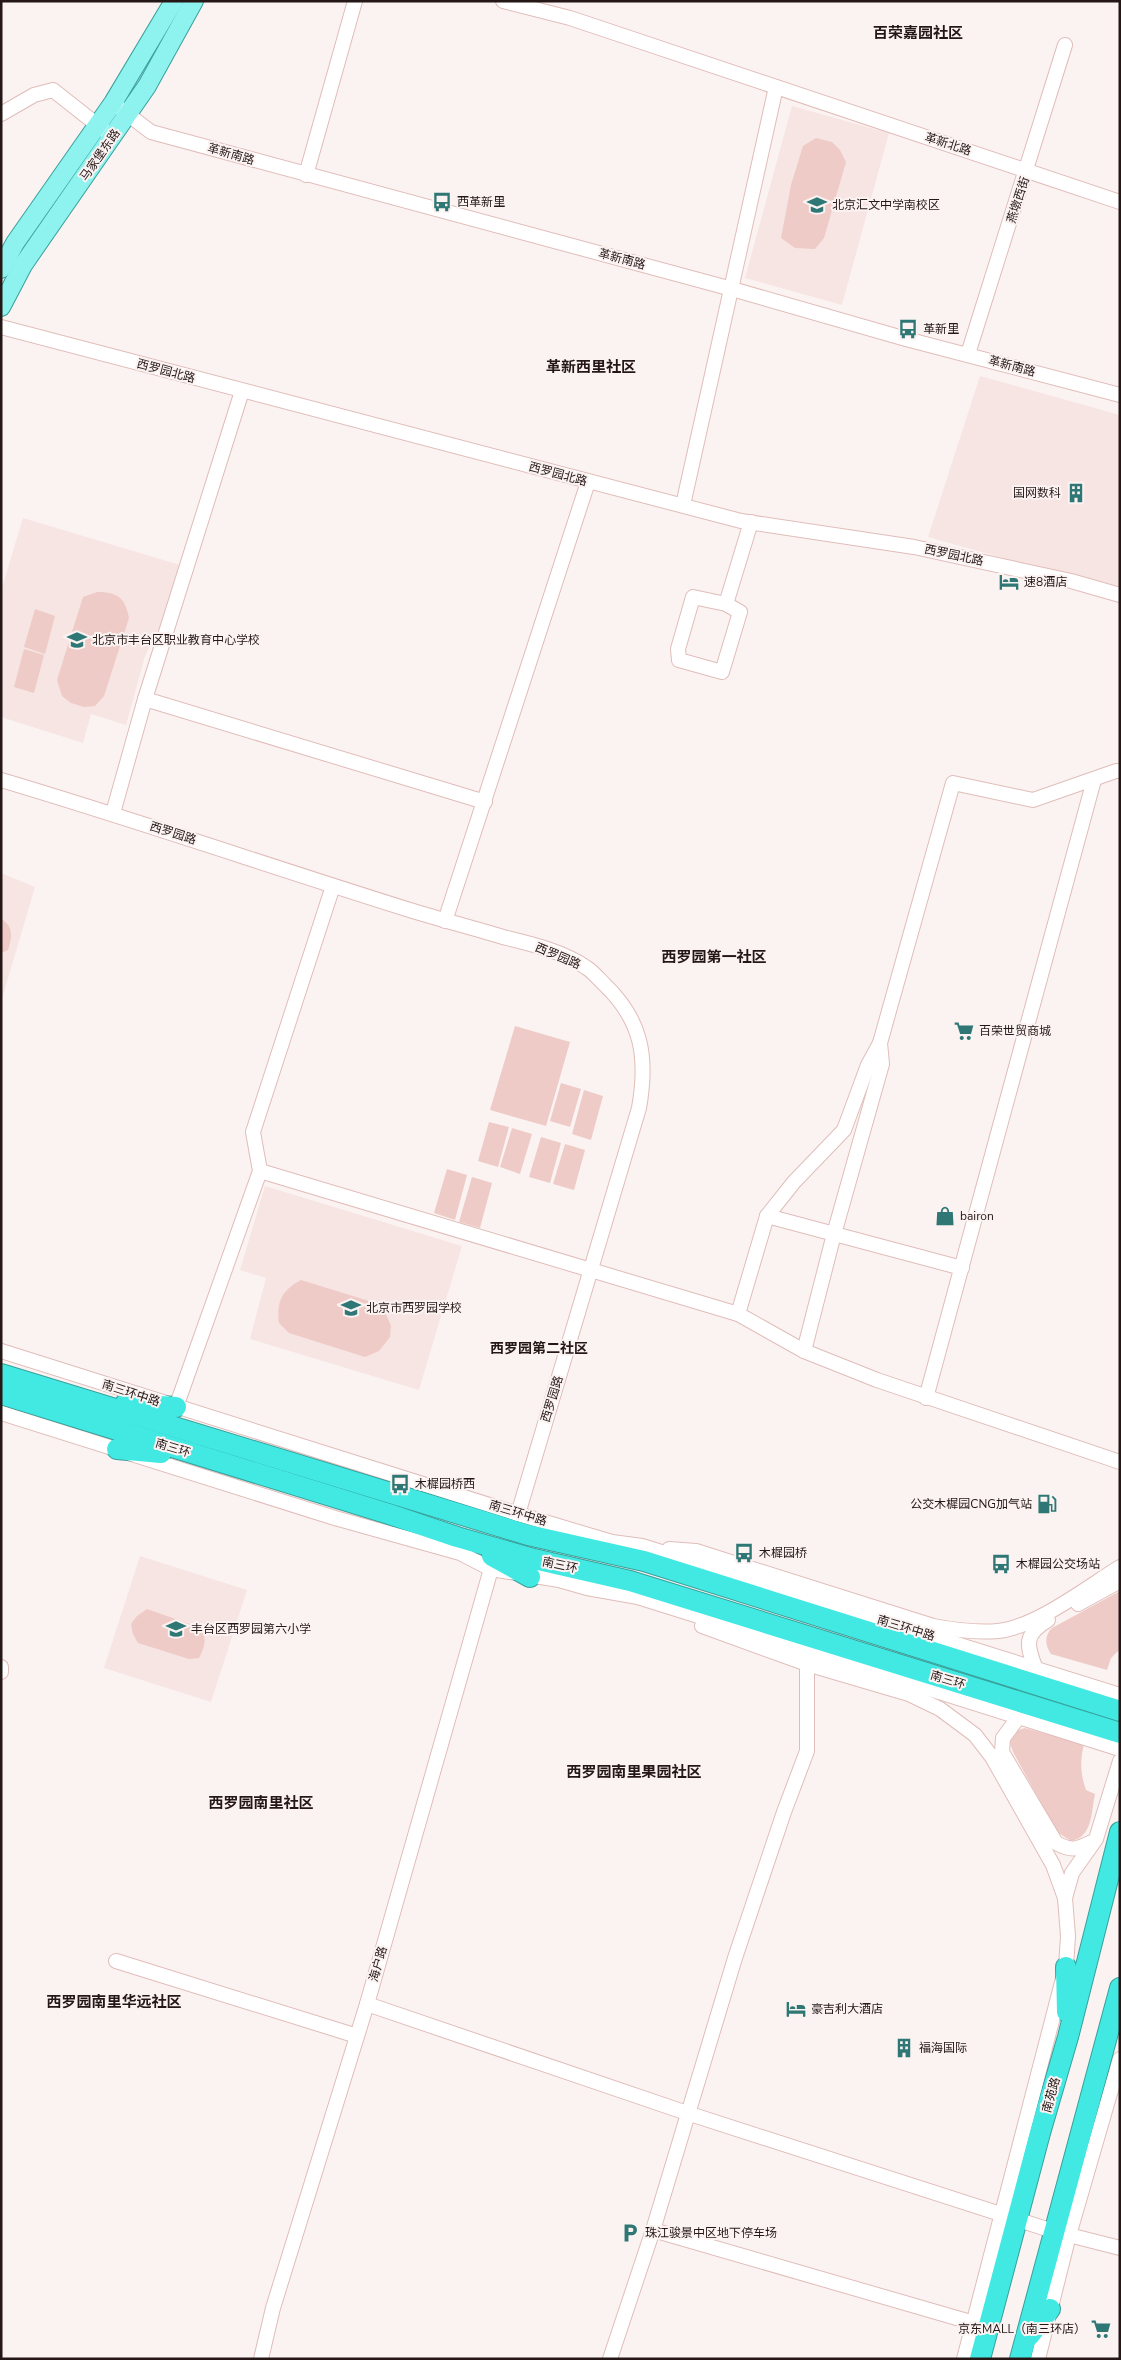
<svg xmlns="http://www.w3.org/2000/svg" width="1121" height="2360" viewBox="0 0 1121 2360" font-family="'Nunito Sans','Noto Sans SC',sans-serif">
  <rect width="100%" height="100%" fill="#fbf3f2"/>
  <!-- built -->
  <g fill="#f7e5e3">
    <polygon points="792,106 889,133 842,305 745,278"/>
    <polygon points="980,376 1120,415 1120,591 928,537"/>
    <polygon points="23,518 180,565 161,625 145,656 126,725 91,714 83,743 1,717 1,591"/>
    <polygon points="1,873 35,887 1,1002"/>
    <polygon points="265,1186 462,1246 419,1390 250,1339 266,1278 240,1270"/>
    <polygon points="140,1556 247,1590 211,1702 104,1668"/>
  </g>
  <!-- green -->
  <g fill="#eecbc7">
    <polygon points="816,138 832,142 840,150 846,162 824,238 815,249 795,248 781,238 791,185 803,146"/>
    <path d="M97,592C118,592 125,598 129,618L104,696L95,706L84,707L71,703L62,696L57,680L83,597Z"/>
    <polygon points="35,609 55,616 45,654 24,647"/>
    <polygon points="24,649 44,655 34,693 14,687"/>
    <path d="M1,919C14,926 12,938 8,950L1,953Z"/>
    <polygon points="515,1026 570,1042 546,1126 490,1110"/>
    <polygon points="561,1083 581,1089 570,1127 550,1121"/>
    <polygon points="584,1090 603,1096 591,1140 572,1134"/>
    <polygon points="489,1122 509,1127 498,1167 478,1161"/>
    <polygon points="512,1128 532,1134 520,1174 500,1167"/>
    <polygon points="541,1137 561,1143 550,1183 529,1177"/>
    <polygon points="565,1144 585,1150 574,1190 553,1184"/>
    <polygon points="447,1169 467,1175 455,1220 434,1213"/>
    <polygon points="472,1177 492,1183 480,1228 459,1222"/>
    <path d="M301,1280L382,1305L391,1326L390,1337L379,1351L365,1357L289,1333L279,1323C276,1302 282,1290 301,1280Z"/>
    <path d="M1120,1591V1649L1111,1658L1107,1670L1051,1654C1045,1645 1044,1636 1052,1628Z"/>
    <path d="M147,1609L201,1628C207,1639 205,1646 199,1658L189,1659L138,1643L133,1634L131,1624L137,1616Z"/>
    <path d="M1025,1728L1084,1744C1080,1761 1080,1773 1086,1790L1095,1794C1091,1812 1093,1837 1071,1841L1057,1832L1013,1752L1010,1743L1015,1731Z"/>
  </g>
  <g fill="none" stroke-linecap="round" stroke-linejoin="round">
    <defs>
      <g id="minor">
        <polyline points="503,1 570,18 1120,202"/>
        <polyline points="113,103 151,132 732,289 906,339 1120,395"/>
        <polyline points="1,114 34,95 53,90 105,131"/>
        <polyline points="306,175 355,1"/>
        <polyline points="1,327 741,521 914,547 1071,581 1120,595"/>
        <polyline points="968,354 1065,45"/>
        <polyline points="683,505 776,87"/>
        <polyline points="726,604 693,597 678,649 679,660 722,672 740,612 726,604 751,522"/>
        <polyline points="145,699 485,802"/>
        <path d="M1,780C139,821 275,868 413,911C443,920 473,928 503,937C531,944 563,951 587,968C593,972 598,978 604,984C642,1020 648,1057 639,1108L518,1514"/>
        <polyline points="113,813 145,699 242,391"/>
        <polyline points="445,921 588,482"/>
        <polyline points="260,1171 738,1314 804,1351 877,1380 1120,1462"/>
        <polyline points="767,1216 962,1268"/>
        <polyline points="738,1314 767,1216 794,1182 844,1130 868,1065 880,1043"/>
        <polyline points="1,1351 518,1514 612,1542 642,1546 1120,1695"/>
        <polyline points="804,1351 834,1234 882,1064 880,1043 953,783 1033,800 1116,771 1120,771"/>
        <polyline points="926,1398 1094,780"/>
        <polyline points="176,1407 260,1171 253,1132 333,886"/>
        <polyline points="1,1413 335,1518 460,1553 491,1569 559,1580 587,1588 638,1597 1120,1749"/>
        <path d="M669,1549L696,1551L933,1626C954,1630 976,1633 998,1631C1036,1627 1086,1588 1120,1567"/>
        <polyline points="1078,1604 1120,1581"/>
        <polyline points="702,1626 807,1664 909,1694 940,1709 975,1735 992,1757 1053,1865 1065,1898 1068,1936 1066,1967 964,2359"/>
        <polyline points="1,1667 1,1672"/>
        <path d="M1036,1669C1026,1645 1024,1634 1048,1620"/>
        <path d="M1018,1718L1003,1738L1002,1752L1056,1843C1073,1852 1077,1849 1094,1841"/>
        <polyline points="1065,1898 1072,1873 1096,1839 1120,1761"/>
        <polyline points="116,1961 357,2036"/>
        <polyline points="367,2004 687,2113 1053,2231 1120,2248"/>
        <polyline points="653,2230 974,2323"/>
        <polyline points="261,2359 273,2308 367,2004 491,1569"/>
        <polyline points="610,2359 653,2230 735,1958 784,1812 807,1751 807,1664"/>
        <polyline points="1038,2359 1069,2235 1120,2059"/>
      </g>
      <g id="major">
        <polyline points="1,269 15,243 113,103 174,1"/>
        <polyline points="1,307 23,265 147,86 194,1"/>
      </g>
      <g id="highway">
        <polyline points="1,1374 528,1535 644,1561 1120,1711"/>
        <polyline points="1,1394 389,1514 457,1537 534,1559 630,1581 1120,1733"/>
        <polyline points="125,1404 176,1407"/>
        <polyline points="117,1449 161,1453"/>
        <polyline points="492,1556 530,1577"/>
        <polyline points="1066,1967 1067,2012"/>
        <polyline points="1029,2336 1050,2309"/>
        <polyline points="980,2359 1040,2133 1068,2037 1120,1832"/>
        <polyline points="1020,2359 1120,1988"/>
      </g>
    </defs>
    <!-- minor casing -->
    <use href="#minor" stroke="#e0bdb9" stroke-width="16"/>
    <!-- major casing -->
    <use href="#major" stroke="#38a09b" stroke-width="20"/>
    <!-- highway casing -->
    <use href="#highway" stroke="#38a09b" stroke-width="22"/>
    <!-- minor -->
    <use href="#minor" stroke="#fff" stroke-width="14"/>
    <!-- major -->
    <use href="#major" stroke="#8ef2ee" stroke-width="18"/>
    <!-- highway -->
    <use href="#highway" stroke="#42e9e3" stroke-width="20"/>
  </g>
  <!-- icons -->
  <defs>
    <symbol id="bus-bare" viewBox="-9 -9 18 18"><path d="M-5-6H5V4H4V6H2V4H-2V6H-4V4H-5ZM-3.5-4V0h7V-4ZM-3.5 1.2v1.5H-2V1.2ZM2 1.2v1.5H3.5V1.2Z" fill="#2e7774" stroke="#fbf3f2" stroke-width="2.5" paint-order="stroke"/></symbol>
    <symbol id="school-bare" viewBox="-9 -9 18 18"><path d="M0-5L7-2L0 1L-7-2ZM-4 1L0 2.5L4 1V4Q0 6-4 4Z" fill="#2e7774" stroke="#fbf3f2" stroke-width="2.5" paint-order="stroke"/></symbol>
    <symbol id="building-bare" viewBox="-9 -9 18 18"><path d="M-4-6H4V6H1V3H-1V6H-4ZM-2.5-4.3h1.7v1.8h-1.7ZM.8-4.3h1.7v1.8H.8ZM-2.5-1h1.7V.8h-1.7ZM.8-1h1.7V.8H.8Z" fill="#2e7774" stroke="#fbf3f2" stroke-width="2.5" paint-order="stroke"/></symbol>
    <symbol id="hotel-bare" viewBox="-9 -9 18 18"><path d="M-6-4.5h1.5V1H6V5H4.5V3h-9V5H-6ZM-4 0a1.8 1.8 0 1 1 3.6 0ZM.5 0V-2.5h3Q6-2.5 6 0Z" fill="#2e7774" stroke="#fbf3f2" stroke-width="2.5" paint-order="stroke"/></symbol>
    <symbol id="supermarket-bare" viewBox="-9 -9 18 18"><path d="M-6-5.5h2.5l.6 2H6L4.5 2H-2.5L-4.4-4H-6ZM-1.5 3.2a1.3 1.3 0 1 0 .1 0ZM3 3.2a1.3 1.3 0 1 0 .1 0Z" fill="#2e7774" stroke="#fbf3f2" stroke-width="2.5" paint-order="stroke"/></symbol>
    <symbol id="shop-bare" viewBox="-9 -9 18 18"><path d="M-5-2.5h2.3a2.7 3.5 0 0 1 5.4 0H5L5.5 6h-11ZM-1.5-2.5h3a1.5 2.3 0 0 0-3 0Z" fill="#2e7774" stroke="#fbf3f2" stroke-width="2.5" paint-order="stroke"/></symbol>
    <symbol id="fuel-bare" viewBox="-9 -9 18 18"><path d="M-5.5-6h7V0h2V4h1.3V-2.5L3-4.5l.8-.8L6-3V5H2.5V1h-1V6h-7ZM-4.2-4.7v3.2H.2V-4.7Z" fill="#2e7774" stroke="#fbf3f2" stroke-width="2.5" paint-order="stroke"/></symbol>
    <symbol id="parking-bare" viewBox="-9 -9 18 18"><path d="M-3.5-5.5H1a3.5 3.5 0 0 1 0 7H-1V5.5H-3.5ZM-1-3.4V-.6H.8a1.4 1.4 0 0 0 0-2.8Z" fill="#2e7774" stroke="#fbf3f2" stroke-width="2.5" paint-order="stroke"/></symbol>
  </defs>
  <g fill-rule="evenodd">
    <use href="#bus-bare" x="428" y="188" width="28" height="28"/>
    <use href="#school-bare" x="803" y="191" width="28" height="28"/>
    <use href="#bus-bare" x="894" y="315" width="28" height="28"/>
    <use href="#building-bare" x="1062" y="479" width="28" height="28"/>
    <use href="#hotel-bare" x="995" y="568" width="28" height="28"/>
    <use href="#school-bare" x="63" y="626" width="28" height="28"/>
    <use href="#supermarket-bare" x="950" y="1017" width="28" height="28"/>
    <use href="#shop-bare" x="931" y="1202" width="28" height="28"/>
    <use href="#school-bare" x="337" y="1294" width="28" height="28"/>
    <use href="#bus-bare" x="386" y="1470" width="28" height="28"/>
    <use href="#fuel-bare" x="1033" y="1490" width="28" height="28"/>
    <use href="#bus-bare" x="730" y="1539" width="28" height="28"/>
    <use href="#bus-bare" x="987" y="1550" width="28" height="28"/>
    <use href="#school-bare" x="162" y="1615" width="28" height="28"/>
    <use href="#hotel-bare" x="782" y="1995" width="28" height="28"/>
    <use href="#building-bare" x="890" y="2034" width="28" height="28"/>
    <use href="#parking-bare" x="616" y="2219" width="28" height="28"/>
    <use href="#supermarket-bare" x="1087" y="2315" width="28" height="28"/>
  </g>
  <g text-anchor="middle" stroke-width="4" stroke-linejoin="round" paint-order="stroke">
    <!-- street labels -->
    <g font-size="12" fill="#241716" stroke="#fbf3f2">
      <text transform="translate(948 144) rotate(18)" y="4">革新北路</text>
      <text transform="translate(231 154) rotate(16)" y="4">革新南路</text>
      <text transform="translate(100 155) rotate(-55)" y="4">马家堡东路</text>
      <text transform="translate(1018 200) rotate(-72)" y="4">燕墩西街</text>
      <text transform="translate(622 259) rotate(15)" y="4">革新南路</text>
      <text transform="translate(1012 366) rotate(15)" y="4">革新南路</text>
      <text transform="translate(166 371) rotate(15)" y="4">西罗园北路</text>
      <text transform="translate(558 474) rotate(15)" y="4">西罗园北路</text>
      <text transform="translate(954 555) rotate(12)" y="4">西罗园北路</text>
      <text transform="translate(173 833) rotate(18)" y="4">西罗园路</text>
      <text transform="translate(558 956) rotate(23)" y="4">西罗园路</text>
      <text transform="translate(131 1393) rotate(18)" y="4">南三环中路</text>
      <text transform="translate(552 1399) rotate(-73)" y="4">西罗园路</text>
      <text transform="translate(173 1448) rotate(17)" y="4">南三环</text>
      <text transform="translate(518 1513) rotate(17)" y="4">南三环中路</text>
      <text transform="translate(560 1565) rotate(12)" y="4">南三环</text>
      <text transform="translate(906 1628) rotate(17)" y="4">南三环中路</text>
      <text transform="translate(948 1680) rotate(17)" y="4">南三环</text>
      <text transform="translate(378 1964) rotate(-74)" y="4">海户路</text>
      <text transform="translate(1051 2095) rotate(-74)" y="4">南苑路</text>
    </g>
    <!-- poi labels -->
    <g font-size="12" fill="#241716" stroke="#fbf3f2" text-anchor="start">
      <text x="457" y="206">西革新里</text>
      <text x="832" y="209">北京汇文中学南校区</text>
      <text x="923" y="333">革新里</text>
      <text x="1061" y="497" text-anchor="end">国网数科</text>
      <text x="1024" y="586">速8酒店</text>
      <text x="92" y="644">北京市丰台区职业教育中心学校</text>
      <text x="979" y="1035">百荣世贸商城</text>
      <text x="960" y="1220">bairon</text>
      <text x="366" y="1312">北京市西罗园学校</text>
      <text x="415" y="1488">木樨园桥西</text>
      <text x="1032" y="1508" text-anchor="end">公交木樨园CNG加气站</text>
      <text x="759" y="1557">木樨园桥</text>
      <text x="1016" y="1568">木樨园公交场站</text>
      <text x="191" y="1633">丰台区西罗园第六小学</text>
      <text x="811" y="2013">豪吉利大酒店</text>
      <text x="919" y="2052">福海国际</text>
      <text x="645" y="2237">珠江骏景中区地下停车场</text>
      <text x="1086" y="2333" text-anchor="end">京东MALL（南三环店）</text>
    </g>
    <!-- neighbourhood labels -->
    <g font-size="14" font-weight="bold" fill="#241716" stroke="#fbf3f2">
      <text x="539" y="1353">西罗园第二社区</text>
    </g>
    <!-- quarter labels -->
    <g font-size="15" font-weight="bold" fill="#241716" stroke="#fbf3f2">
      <text x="918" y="38">百荣嘉园社区</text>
      <text x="591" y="372">革新西里社区</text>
      <text x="714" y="962">西罗园第一社区</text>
      <text x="634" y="1777">西罗园南里果园社区</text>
      <text x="261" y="1808">西罗园南里社区</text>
      <text x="114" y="2007">西罗园南里华远社区</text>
    </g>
  </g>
  <!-- border -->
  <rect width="1121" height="2360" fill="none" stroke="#241716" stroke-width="5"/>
</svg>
